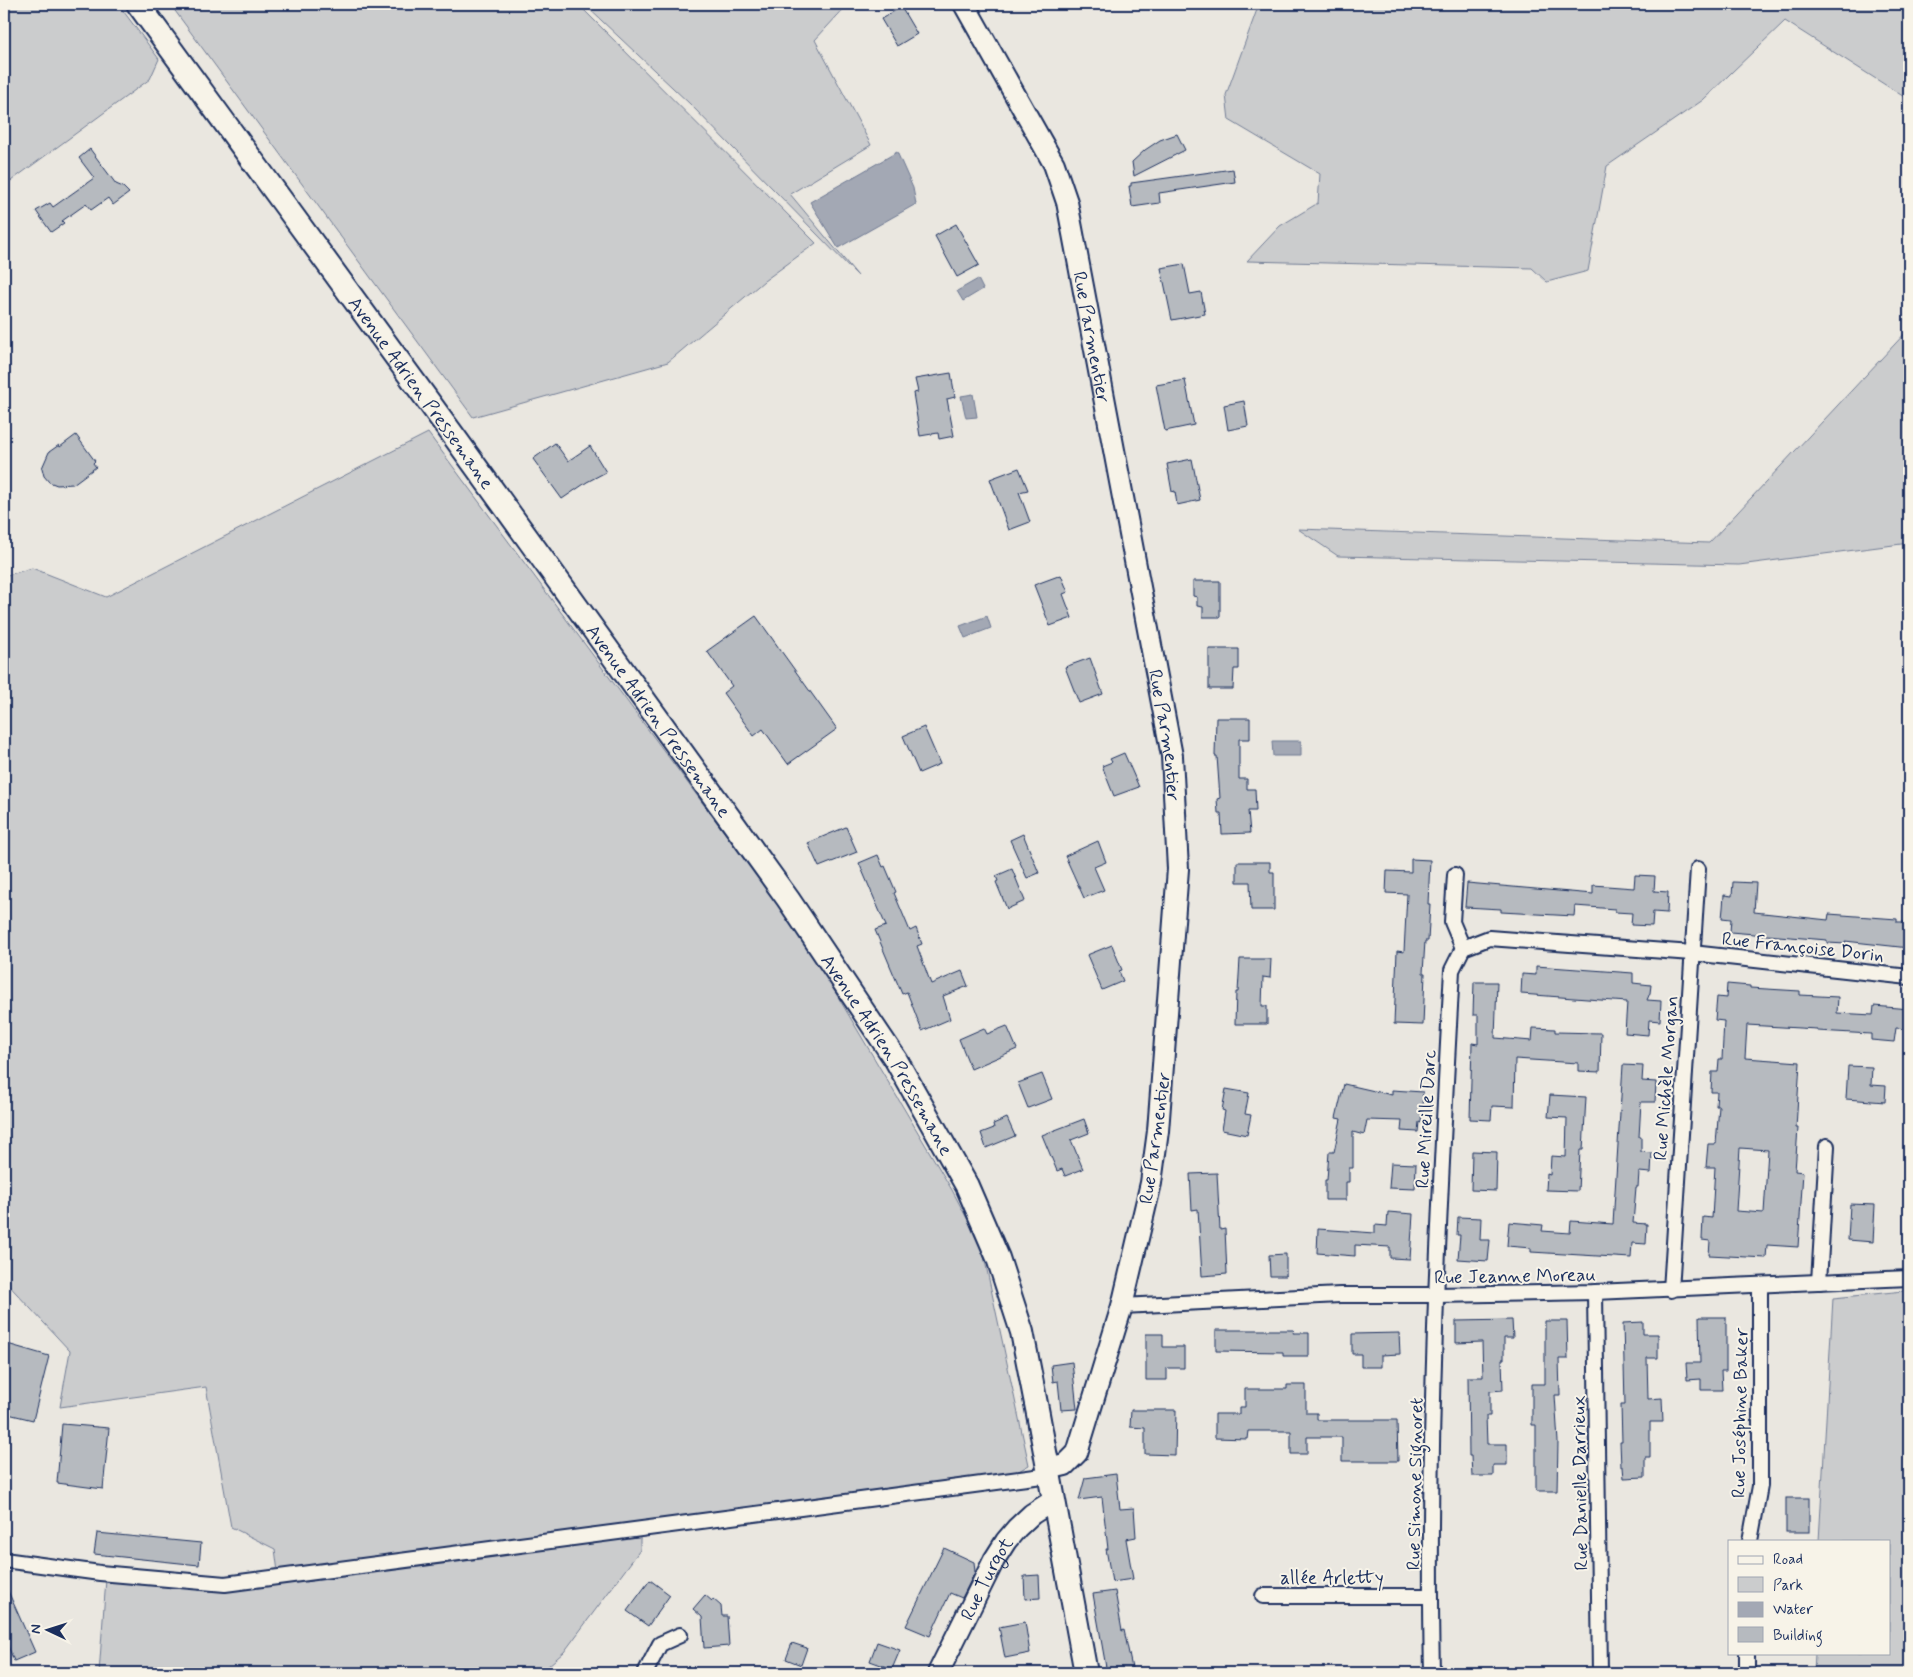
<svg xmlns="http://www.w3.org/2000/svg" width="1913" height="1677" viewBox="0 0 1913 1677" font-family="Mynerve,sans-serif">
  <rect width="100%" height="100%" fill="#eae7e0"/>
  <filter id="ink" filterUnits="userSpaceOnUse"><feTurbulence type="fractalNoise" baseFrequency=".02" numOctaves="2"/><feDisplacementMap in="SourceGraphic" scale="10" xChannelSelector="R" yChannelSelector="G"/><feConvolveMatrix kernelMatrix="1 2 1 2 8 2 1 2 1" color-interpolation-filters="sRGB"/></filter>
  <g filter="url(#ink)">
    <!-- green -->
    <g fill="#cbcccd" stroke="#737e96">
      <polygon points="4,4 118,4 159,59 150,79 4,186"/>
      <polygon points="170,4 578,4 816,243 764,281 668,362 473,417"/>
      <polygon points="584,4 848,4 815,40 871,145 790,194 858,276 690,104"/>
      <polygon points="1259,4 1909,4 1909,100 1785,21 1703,100 1607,166 1588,271 1547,282 1532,268 1247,261 1280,226 1318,203 1320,174 1229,120 1226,95"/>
      <polygon points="1909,329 1909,543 1739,565 1338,556 1298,529 1709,543"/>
      <polygon points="428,433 805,941 952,1190 982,1247 1029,1465 1017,1472 278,1572 275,1549 231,1527 206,1387 60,1407 70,1351 4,1280 4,576 32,568 106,597"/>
      <polygon points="1904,1291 1909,1291 1909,1673 1814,1673 1815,1653 1889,1653 1889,1541 1819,1541 1833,1298"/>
      <polygon points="640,1537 640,1550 564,1652 540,1673 99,1673 106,1579 226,1590"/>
    </g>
    <!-- water -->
    <g fill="#a3a8b4" stroke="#6d7892">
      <polygon points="897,152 913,188 916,204 838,248 810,202"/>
      <polygon points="978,279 983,289 963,301 957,291"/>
      <polygon points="973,394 977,417 966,418 961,396"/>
      <polygon points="987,616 991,628 965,638 960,626"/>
      <polygon points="1272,741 1301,741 1301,756 1273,756"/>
    </g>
    <!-- building -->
    <g fill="#b6babf" stroke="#1b2f5e" fill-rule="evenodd">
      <polygon points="901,7 917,34 897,46 881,19"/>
      <polygon points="1177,134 1185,150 1134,176 1132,162 1145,150 1160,140"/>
      <polygon points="90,149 116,184 123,187 129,193 113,205 108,198 91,210 86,204 62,221 64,223 51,232 36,211 50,203 53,207 94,178 79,158"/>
      <polygon points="1233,169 1235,182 1159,193 1160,203 1132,207 1129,186 1131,186 1131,183"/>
      <polygon points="956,224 979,265 957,277 935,236"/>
      <polygon points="1184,264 1190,294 1201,292 1205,314 1172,320 1161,268"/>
      <polygon points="951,373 955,397 947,399 954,436 939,439 938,433 920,436 913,393 918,392 915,379"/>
      <polygon points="1185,380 1194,425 1165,431 1156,385"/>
      <polygon points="1244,401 1248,426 1228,430 1224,405"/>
      <polygon points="76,435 95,461 93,463 96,467 73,484 57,485 49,482 44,476 42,468 49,452 59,445 60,447"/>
      <polygon points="555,443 568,461 590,446 606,472 587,482 562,499 533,459"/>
      <polygon points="1192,459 1200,500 1177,505 1175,491 1172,492 1167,464"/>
      <polygon points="1019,468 1028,490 1019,492 1030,522 1009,530 990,479"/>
      <polygon points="1061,575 1068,592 1063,594 1072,618 1050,626 1034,585"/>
      <polygon points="1193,581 1220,581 1220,617 1203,617 1203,607 1197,606 1197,597 1193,596"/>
      <polygon points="756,616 837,729 788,764 763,729 754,736 723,693 732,686 707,651"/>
      <polygon points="1209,649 1239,649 1239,669 1234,669 1233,689 1209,689"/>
      <polygon points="1090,658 1103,694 1079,703 1065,667"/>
      <polygon points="1216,718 1250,718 1250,739 1239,739 1239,779 1247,779 1247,789 1255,789 1256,811 1248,811 1250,833 1222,834 1221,813 1218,813 1217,799 1220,798 1217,756 1215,756"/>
      <polygon points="924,727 940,764 919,773 903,736"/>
      <polygon points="1124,753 1139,787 1114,796 1102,766 1112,762 1110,759"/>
      <polygon points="846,827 857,852 819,867 808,843"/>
      <polygon points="1023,834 1039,873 1027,878 1010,840"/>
      <polygon points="1098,841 1106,862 1094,867 1104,890 1084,898 1065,856"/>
      <polygon points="878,855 883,867 885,866 896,892 894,893 910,931 916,928 922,944 917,946 931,984 962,971 968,986 943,996 950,1019 922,1031 907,992 902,994 875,930 886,926 859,863"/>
      <polygon points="1411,859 1430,860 1428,904 1430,904 1428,941 1425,941 1423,973 1425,973 1423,1025 1394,1024 1397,951 1404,952 1407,894 1386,893 1387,871 1411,872"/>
      <polygon points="1237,862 1270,862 1270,872 1274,872 1274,910 1251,910 1250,882 1237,882"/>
      <polygon points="1012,869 1025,901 1007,909 996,882 998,881 996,876"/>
      <polygon points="1635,875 1655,876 1654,891 1668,892 1667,913 1653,912 1652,926 1631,925 1632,913 1615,912 1615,909 1575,906 1574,916 1501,912 1501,909 1465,907 1467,883 1593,894 1593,885 1634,888"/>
      <polygon points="1733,882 1756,883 1754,912 1828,920 1829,914 1897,919 1897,922 1909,922 1909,948 1845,941 1846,944 1827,943 1827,940 1730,932 1731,919 1722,918 1723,908 1724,895 1732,896"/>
      <polygon points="1112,945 1122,970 1119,971 1123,981 1102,990 1087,955"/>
      <polygon points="1240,959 1271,959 1270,978 1263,977 1262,1006 1267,1006 1267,1024 1235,1024 1236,992 1238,992"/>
      <polygon points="1536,966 1633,973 1633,983 1651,985 1650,993 1647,1000 1661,1001 1660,1021 1649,1020 1648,1035 1625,1033 1627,1002 1521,994 1522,974 1536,975"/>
      <polygon points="1474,982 1497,982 1495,1038 1532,1041 1533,1028 1555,1029 1555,1032 1601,1033 1600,1072 1578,1071 1578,1063 1515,1059 1514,1107 1492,1106 1491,1120 1470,1119 1472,1043 1478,1044 1478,1015 1473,1015"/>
      <path d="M1727,984L1750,986V988L1800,991V995L1838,997L1837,1013L1873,1015L1874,1006L1909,1009L1907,1029L1896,1028L1894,1042L1871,1040V1034L1817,1031V1029L1747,1025L1745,1058L1800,1062L1796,1128H1798L1795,1171L1803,1172L1798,1247L1767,1245L1766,1258L1709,1255L1710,1241L1702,1240L1703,1217L1712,1218L1715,1167H1706L1708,1144H1716L1719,1106H1716L1717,1092H1711L1712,1072H1718L1719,1059H1722L1724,1021L1715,1020L1717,997L1726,998ZM1740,1148L1768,1150L1764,1213L1736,1211Z"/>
      <polygon points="1007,1026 1017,1049 971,1069 959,1039 984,1028 987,1034"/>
      <polygon points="1623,1065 1643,1066 1642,1081 1656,1082 1655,1102 1641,1102 1639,1137 1641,1137 1641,1152 1652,1153 1651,1173 1639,1172 1638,1187 1636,1187 1633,1223 1647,1224 1646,1244 1632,1243 1631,1258 1531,1252 1531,1248 1507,1246 1509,1222 1543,1225 1542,1231 1570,1233 1571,1221 1613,1224"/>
      <polygon points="1848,1066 1872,1067 1871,1085 1886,1086 1885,1102 1846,1099"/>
      <polygon points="1042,1074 1052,1099 1028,1108 1018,1083"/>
      <polygon points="1344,1084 1392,1095 1392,1090 1423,1092 1421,1123 1419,1122 1418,1132 1401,1131 1402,1121 1367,1120 1364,1135 1353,1132 1353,1168 1349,1168 1349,1182 1346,1182 1346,1200 1325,1200 1325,1180 1327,1180 1329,1152 1334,1152 1341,1119 1336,1118"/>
      <polygon points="1226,1089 1249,1093 1245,1114 1251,1115 1247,1135 1222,1130 1225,1111 1222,1110"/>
      <polygon points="1550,1095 1586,1097 1583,1150 1580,1150 1578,1191 1546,1190 1547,1174 1550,1175 1551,1156 1566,1157 1567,1118 1548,1117"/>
      <polygon points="1007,1118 1015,1136 986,1148 981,1133 994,1128 993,1124"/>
      <polygon points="1084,1119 1089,1133 1071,1140 1083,1169 1065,1176 1062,1169 1057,1171 1042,1135"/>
      <polygon points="1472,1151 1497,1152 1496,1191 1471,1190"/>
      <polygon points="1391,1163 1416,1164 1415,1189 1389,1188"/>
      <polygon points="1217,1173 1220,1230 1225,1229 1227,1274 1202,1276 1198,1209 1192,1210 1190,1174"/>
      <polygon points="1850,1204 1875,1205 1873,1242 1848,1240"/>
      <polygon points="1388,1212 1413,1214 1410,1259 1390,1258 1390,1247 1355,1245 1355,1256 1317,1253 1318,1229 1375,1233 1375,1225 1387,1226"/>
      <polygon points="1458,1217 1481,1218 1480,1240 1490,1240 1488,1261 1458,1259 1460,1235 1457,1235"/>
      <polygon points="1286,1254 1286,1276 1270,1276 1269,1255"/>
      <polygon points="1699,1317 1726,1317 1726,1371 1721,1371 1722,1390 1701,1390 1701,1379 1687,1380 1686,1363 1700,1363"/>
      <polygon points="1512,1320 1513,1338 1504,1338 1504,1359 1502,1359 1503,1390 1490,1391 1490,1416 1486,1416 1487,1444 1507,1444 1507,1465 1493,1465 1493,1476 1472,1476 1471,1456 1469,1456 1468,1377 1483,1377 1482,1342 1456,1343 1456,1321"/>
      <polygon points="1545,1321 1567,1321 1568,1359 1559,1359 1560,1395 1555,1395 1558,1442 1557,1491 1536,1491 1536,1425 1532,1425 1532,1384 1545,1384"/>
      <polygon points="1643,1322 1643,1334 1658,1334 1658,1358 1647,1358 1648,1399 1662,1398 1663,1422 1650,1422 1650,1457 1645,1457 1645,1477 1624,1478 1623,1467 1621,1467 1620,1442 1622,1442 1621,1405 1625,1405 1623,1323"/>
      <polygon points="1216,1330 1294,1330 1293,1333 1309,1333 1309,1356 1283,1356 1283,1352 1216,1351"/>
      <polygon points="1399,1333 1400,1354 1381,1355 1381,1367 1361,1367 1361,1354 1352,1354 1352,1334"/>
      <polygon points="1146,1334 1163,1334 1163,1347 1184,1347 1184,1368 1167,1368 1167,1380 1146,1380"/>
      <polygon points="4,1343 49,1356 33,1420 4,1413"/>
      <polygon points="1072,1362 1077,1409 1061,1410 1058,1381 1053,1382 1051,1365"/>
      <polygon points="1287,1385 1306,1385 1306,1413 1317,1413 1317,1420 1397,1420 1398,1461 1342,1461 1342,1437 1307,1437 1307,1454 1291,1454 1291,1431 1248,1431 1247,1439 1215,1438 1215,1414 1239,1414 1239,1407 1245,1407 1245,1389 1287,1389"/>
      <polygon points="1131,1410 1176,1410 1175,1455 1145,1454 1145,1428 1130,1427"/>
      <polygon points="62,1424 109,1428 103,1489 57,1483"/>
      <polygon points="1116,1474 1120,1509 1134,1508 1136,1537 1126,1539 1133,1579 1112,1582 1106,1549 1108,1549 1102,1497 1079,1500 1085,1478"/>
      <rect x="1786" y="1498" width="23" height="34"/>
      <polygon points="97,1533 201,1543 199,1565 94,1554"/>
      <polygon points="944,1548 974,1562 975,1572 962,1598 950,1593 930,1636 906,1626"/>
      <polygon points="1039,1575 1040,1598 1025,1599 1024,1576"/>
      <polygon points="650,1580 670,1595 648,1626 627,1611"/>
      <polygon points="4,1582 35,1652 14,1661 4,1636"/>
      <polygon points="1115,1591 1122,1631 1124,1630 1133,1673 1107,1673 1093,1594"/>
      <polygon points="705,1595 712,1601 713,1599 721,1606 722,1616 727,1616 729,1646 704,1648 702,1617 693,1609"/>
      <polygon points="1025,1622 1030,1653 1005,1658 999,1627"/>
      <polygon points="877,1642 900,1650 892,1669 870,1661"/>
      <polygon points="792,1643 807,1648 801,1665 786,1659"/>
    </g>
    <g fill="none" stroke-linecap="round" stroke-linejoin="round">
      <defs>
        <g id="street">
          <polyline points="1455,875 1452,922 1463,948"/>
          <polyline points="1819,1282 1827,1146"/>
          <polyline points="1671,1290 1698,869"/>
          <polyline points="1595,1292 1600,1673"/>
          <polyline points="1122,1306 1340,1295 1436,1295 1595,1292 1909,1278"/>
          <polyline points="1750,1541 1760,1486 1760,1286"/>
          <polyline points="4,1560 100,1573 225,1584 1050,1475"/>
          <polyline points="1263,1596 1430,1596"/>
          <polyline points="1747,1653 1747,1673"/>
          <polyline points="645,1673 660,1644 680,1635"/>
          <path d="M1432,1673C1427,1439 1439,1204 1452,970L1463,948L1489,938L1692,953L1909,977"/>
        </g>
        <g id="secondary">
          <path id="s1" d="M964,4L1054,164L1067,202L1172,756L1178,869L1158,1131L1151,1183L1122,1306L1077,1453L1065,1465L1048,1469"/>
          <path id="s2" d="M938,1673L994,1560L1006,1541L1017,1528L1032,1514L1054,1500"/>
        </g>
        <g id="primary">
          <path id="s3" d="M138,4L453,435L788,899L896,1060L967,1186L998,1258L1022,1332L1038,1414L1086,1673"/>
        </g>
      </defs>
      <!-- street casing -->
      <use href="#street" stroke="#1b2f5e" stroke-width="18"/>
      <!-- secondary casing -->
      <use href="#secondary" stroke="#1b2f5e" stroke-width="24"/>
      <!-- primary casing -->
      <use href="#primary" stroke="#1b2f5e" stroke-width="26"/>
      <!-- street -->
      <use href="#street" stroke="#f7f3e8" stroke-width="14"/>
      <!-- secondary -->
      <use href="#secondary" stroke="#f7f3e8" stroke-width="20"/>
      <!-- primary -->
      <use href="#primary" stroke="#f7f3e8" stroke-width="22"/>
    </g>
  </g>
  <g text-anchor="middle" stroke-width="4" stroke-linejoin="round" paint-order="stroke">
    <!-- street labels -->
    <g font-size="19" fill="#1b2f5e" stroke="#f7f3e8">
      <text dy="7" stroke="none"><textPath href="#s1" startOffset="361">Rue Parmentier</textPath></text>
      <text dy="7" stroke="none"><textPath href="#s3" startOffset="481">Avenue Adrien Pressemane</textPath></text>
      <text dy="7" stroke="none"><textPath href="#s3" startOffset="886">Avenue Adrien Pressemane</textPath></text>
      <text dy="7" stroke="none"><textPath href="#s1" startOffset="766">Rue Parmentier</textPath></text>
      <text transform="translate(1803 946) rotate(6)" y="7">Rue Françoise Dorin</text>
      <text dy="7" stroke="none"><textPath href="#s3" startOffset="1291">Avenue Adrien Pressemane</textPath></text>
      <text transform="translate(1665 1078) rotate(-86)" y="7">Rue Michèle Morgan</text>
      <text transform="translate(1425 1119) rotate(-87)" y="7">Rue Mireille Darc</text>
      <text transform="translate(1154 1138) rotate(-82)" y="7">Rue Parmentier</text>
      <text transform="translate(1515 1275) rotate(-1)" y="7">Rue Jeanne Moreau</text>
      <text transform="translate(1739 1413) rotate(-89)" y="7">Rue Joséphine Baker</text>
      <text transform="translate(1579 1483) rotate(-91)" y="7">Rue Danielle Darrieux</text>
      <text transform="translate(1414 1484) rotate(-89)" y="7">Rue Simone Signoret</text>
      <text x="1332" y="1584">allée Arletty</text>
      <text dy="7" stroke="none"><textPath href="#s2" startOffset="106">Rue Turgot</textPath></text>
    </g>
  </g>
  <!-- margin -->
  <rect width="1913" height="1677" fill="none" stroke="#f7f3e8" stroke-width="20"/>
  <rect x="10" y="10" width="1893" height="1657" fill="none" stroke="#1b2f5e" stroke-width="2" filter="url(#ink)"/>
  <!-- legend -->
  <rect x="1728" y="1540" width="162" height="115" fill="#f7f3e8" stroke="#9fa5b1"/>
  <rect x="1738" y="1556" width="25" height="8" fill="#f7f3e8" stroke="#9fa5b1"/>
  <text x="1773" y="1564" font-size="15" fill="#1b2f5e">Road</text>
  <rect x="1738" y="1577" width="25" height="15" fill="#cbcccd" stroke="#9fa5b1"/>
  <text x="1773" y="1590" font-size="15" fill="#1b2f5e">Park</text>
  <rect x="1738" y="1602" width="25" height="15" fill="#a3a8b4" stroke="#9fa5b1"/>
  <text x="1773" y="1614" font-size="15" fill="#1b2f5e">Water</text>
  <rect x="1738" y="1627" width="25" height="15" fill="#b6babf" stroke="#9fa5b1"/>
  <text x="1773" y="1640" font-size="15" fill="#1b2f5e">Building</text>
  <!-- north arrow -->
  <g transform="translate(48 1630) rotate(274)" stroke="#f7f3e8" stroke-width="4" paint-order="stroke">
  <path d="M0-4L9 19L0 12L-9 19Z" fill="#1b2f5e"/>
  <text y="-8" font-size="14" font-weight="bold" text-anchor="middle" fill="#1b2f5e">N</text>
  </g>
</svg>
